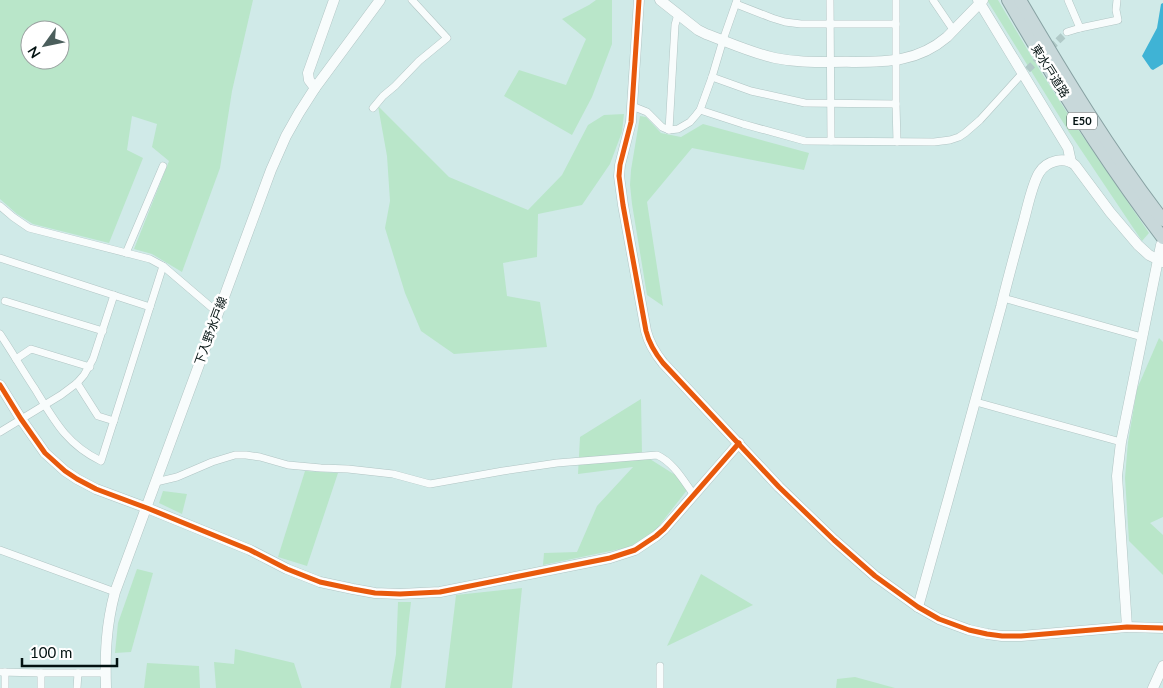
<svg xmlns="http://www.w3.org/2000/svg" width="1163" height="688" viewBox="0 0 1163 688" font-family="Lato,'Noto Sans JP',sans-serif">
  <rect width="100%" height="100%" fill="#d0eae8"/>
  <!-- green -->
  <g fill="#b9e6c9" fill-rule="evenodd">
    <path d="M0,0H253L232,91L220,168L182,272L152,254L134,249L169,161L152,147L157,124L132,116L127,150L143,158L109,243L33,224L17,214L0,199ZM30,30H60V60H30Z"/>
    <polygon points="596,0 612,0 612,44 592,97 572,135 504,96 519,70 566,85 586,39 562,19 589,5"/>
    <polygon points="987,0 998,0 1036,64 1073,122 1149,233 1142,241 1069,132"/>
    <polygon points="378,106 449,177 528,210 562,175 588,125 604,115 624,114 622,132 610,164 582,205 538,214 537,257 503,263 507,296 540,302 547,347 454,354 421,331 405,293 385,228 390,201 387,156"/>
    <polygon points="640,116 646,117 661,133 681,137 703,124 809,153 804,170 692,148 647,202 663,306 647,295 632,204 630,185 631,170"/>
    <polygon points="1159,338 1163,342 1163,517 1150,523 1163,535 1163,575 1129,541 1125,478 1128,442 1137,389"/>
    <polygon points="641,399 642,454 691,485 655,531 630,547 543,565 544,553 577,552 597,506 633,467 578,474 580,437"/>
    <polygon points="305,471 338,473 307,566 278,557"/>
    <polygon points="163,491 187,494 182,514 159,503"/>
    <polygon points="137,569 153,573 131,652 115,653 118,623"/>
    <polygon points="701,574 753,605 667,646"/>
    <polygon points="522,588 512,688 445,688 456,595"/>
    <polygon points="398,602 411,602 401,688 390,688 396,654"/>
    <polygon points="235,649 294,663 302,688 216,688 214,662 234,664"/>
    <polygon points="147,663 199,666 200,688 144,688"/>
    <polygon points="855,677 895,688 836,688 837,679"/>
  </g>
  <!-- water -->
  <polygon fill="#3fb3d5" points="1163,3 1163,64 1153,70 1151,69 1142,56 1157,28 1161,4"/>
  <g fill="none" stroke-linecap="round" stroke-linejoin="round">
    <!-- street-tunnel -->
    <polyline stroke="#b1cac8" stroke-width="7" stroke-dasharray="7 3.5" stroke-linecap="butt" points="1020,77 1067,32"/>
    <defs>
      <g id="street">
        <polyline points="830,0 831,141"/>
        <polyline points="896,0 896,104 897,142"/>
        <polyline points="933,0 954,31"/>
        <polyline points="1068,0 1080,28"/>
        <polyline points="736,4 772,18 785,22 801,24 896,24"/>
        <polyline points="1067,32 1080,28 1118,20 1116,10 1117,0"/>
        <polyline points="712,77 751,91 805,103 896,104"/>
        <polyline points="632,106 647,112 662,127 669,130 678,129 690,122 696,115 700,110 712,77 723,40 737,0"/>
        <polyline points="373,108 383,96 395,86 419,61 447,38 412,0"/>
        <polyline points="700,110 743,124 805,141 934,142 950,140 959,137 965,133 980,120 1019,77"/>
        <polyline points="669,130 675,25 678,14"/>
        <polyline points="0,206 13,217 29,228 150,259 163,266 218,313"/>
        <polyline points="126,253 163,166"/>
        <polyline points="0,258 150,307"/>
        <polyline points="1003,298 1142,337"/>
        <polyline points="5,301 103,331"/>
        <path d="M0,334C12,352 23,371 35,389C54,420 66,444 101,461L163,266"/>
        <polyline points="16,359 31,349 90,367"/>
        <polyline points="77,383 98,416 114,421"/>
        <polyline points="976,402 1121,442"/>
        <polyline points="0,432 61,395 77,383 84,375 93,359 114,295"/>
        <path d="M156,482L177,477L212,462L235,455H246L260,457L288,465L321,468L348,469L393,474L430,484L503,471L557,463L657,455C674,463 683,480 694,495"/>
        <polyline points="0,550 115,592"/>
        <polyline points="660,666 660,688"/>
        <polyline points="0,672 41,673 106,673"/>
        <polyline points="5,688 5,672"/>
        <polyline points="41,688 41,673"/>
        <polyline points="77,688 78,673"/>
      </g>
      <g id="secondary">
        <path d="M639,0L631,122L620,165L619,176L623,205L646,331C649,343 655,353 663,363L779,487L834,540L875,576L918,607L939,619L969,630L987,634L1002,636H1021L1127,627L1163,628"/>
        <path d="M660,0L698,30L706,34C728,42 752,53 775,58C794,62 812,62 832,62C874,61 912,67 947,37L983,0"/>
        <polyline points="978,0 1068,148 1071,162"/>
        <polyline points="315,88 309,80 308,73 334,0"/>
        <polyline points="0,385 21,419 45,453 65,471 77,479 96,489 147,508 250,550 287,569 320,582 353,589 375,593 400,594 440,592 610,558 635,550 656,536 664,529 739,443"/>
        <path d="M918,607C946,507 974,408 1001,307C1008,278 1016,249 1024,220C1028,205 1032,185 1039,173C1046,161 1064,156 1075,165L1110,212L1138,245L1149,255L1163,262"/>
        <polyline points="1127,627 1117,476 1121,442 1161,245"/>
        <path d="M106,688C105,654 106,625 115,592L271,170L286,136L299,113L315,88L380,0"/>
        <polyline points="1153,688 1163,666"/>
      </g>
      <g id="highway">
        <path d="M1008,0C1055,82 1105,162 1163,238"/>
        <path d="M1020,0C1064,75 1110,151 1163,220"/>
      </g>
    </defs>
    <!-- street casing -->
    <use href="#street" stroke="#b1c5c4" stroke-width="8"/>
    <!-- secondary casing -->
    <use href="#secondary" stroke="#b1c5c4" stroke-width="11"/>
    <!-- highway casing -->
    <use href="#highway" stroke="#87a1a2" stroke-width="14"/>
    <!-- street -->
    <use href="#street" stroke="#f8fcfc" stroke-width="7"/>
    <!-- secondary -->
    <use href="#secondary" stroke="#f8fcfc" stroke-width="10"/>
    <!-- highway -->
    <use href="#highway" stroke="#c8d8da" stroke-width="12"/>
    <defs>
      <g id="cycleway">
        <path d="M639,0L631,122L620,165L619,176L623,205L646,331C649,343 655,353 663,363L779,487L834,540L875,576L918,607L939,619L969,630L987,634L1002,636H1021L1127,627L1163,628"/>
        <polyline points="0,385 21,419 45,453 65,471 77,479 96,489 147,508 250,550 287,569 320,582 353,589 375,593 400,594 440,592 610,558 635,550 656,536 664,529 739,443"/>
      </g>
    </defs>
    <!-- cycleway casing -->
    <use href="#cycleway" stroke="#fff" stroke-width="8"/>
    <!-- cycleway -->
    <use href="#cycleway" stroke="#e8590c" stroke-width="5"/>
  </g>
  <g text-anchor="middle" stroke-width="5" stroke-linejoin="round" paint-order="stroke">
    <!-- shield labels -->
    <rect fill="#fff" stroke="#4f5958" stroke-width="1" x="1067" y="112.5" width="30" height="17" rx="4"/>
    <g font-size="11" font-weight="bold" fill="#031211">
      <text x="1082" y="125">E50</text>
    </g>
    <!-- street labels -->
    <g font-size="12" fill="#031211" stroke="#fff">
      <text transform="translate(1050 71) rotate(58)" y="4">東水戸道路</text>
      <text transform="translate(211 331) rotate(-70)" y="4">下入野水戸線</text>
    </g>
  </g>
  <!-- north arrow -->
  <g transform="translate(45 45) rotate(237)"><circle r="24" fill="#ffffff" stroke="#9aa0a0"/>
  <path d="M0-4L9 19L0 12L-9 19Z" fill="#4b5e5c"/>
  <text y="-8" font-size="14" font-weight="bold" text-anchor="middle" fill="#031211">N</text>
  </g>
  <!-- scale -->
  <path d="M22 658v8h95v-8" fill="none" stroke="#031211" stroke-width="2.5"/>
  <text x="30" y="658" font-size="15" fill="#031211" stroke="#ffffff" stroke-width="4" paint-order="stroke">100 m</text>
</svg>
